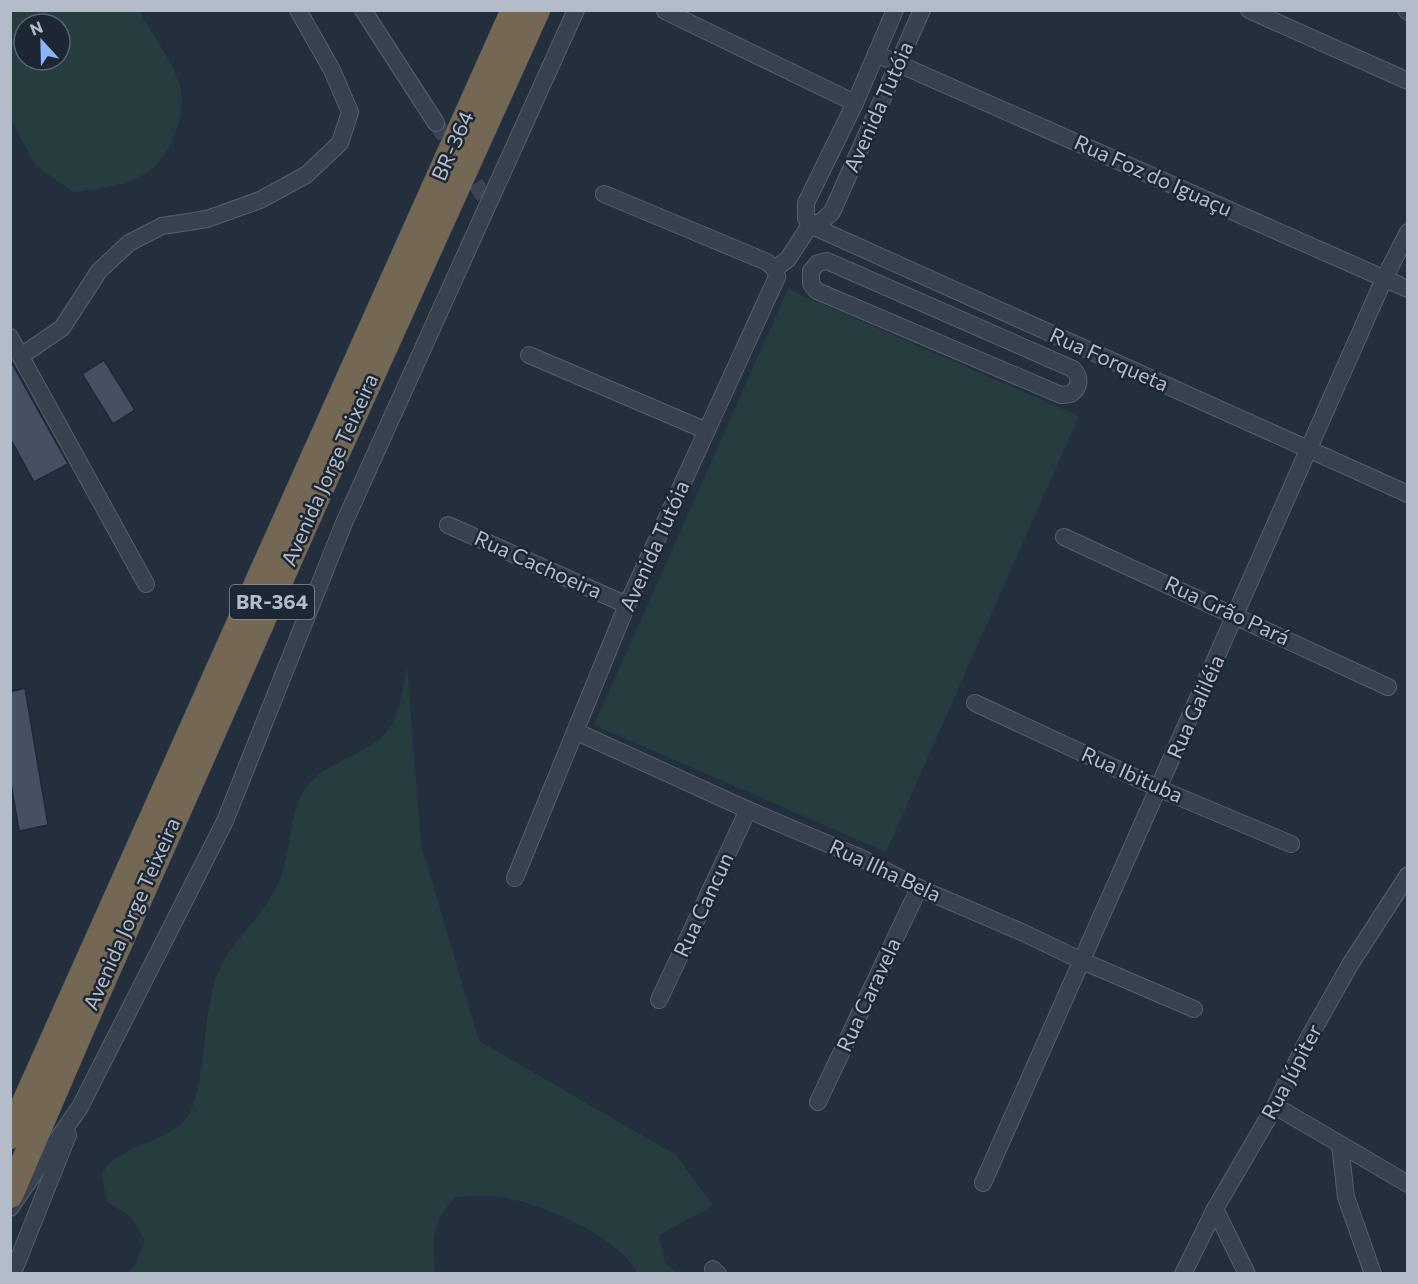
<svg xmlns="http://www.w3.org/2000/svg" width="1418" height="1284" viewBox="0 0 1418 1284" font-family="Commissioner,sans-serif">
  <rect width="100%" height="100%" fill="#242f3e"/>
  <!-- green -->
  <g fill="#263c3f" fill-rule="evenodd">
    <path d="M10,11H139C150,31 173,62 179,83C184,97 182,114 177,128C160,182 123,186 73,192L36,166L11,120ZM24,24H60V60H24Z"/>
    <polygon points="788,289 1079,416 886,852 594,725"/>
    <path d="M407,667L421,844L479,1041L676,1155L713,1206L659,1235L665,1262L676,1273H637C622,1239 546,1206 511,1199C492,1195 474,1196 455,1197C431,1225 432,1237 435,1273H127L134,1267L145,1240L130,1216L106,1201L102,1173C121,1144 161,1145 185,1120C206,1098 202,1011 217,975C232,939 268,913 281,876C291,850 289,816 303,792C324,758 371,758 392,724C401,709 403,684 407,667Z"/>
  </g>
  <!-- building -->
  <g fill="#455162" stroke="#1f2835" stroke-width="1.5">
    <polygon points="10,360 68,464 34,482 10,438"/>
    <polygon points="104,360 135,410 113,424 82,374"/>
    <polygon points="25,688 48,825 19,831 10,777 10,692"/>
  </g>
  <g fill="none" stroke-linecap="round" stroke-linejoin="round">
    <!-- minor-tunnel -->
    <polyline stroke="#3a4453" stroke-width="16" stroke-dasharray="16 8" stroke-linecap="butt" points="436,123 489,204"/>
    <defs>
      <g id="minor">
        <polyline points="363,10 436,123"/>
        <polyline points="1249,10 1408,81"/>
        <polyline points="1406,10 1408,12"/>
        <polyline points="665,11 855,103"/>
        <polyline points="876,54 1408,289"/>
        <polyline points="604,194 767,262 775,269"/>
        <polyline points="810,225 1408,494"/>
        <polyline points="810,225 806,218 806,203 855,103 895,10"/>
        <path d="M827,261L1073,369C1081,377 1080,387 1071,394L1061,395L817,291L811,284V271L818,263Z"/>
        <polyline points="775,269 788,259 810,225 821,222 832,212 922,10"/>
        <polyline points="10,337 146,584"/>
        <polyline points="529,355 707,431"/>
        <polyline points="21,356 62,328 99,271 129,243 162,226 207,219 260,200 306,175 340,143 350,112 332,70 298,10"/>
        <polyline points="448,525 627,605"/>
        <polyline points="1064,537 1388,687"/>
        <polyline points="975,703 1160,789 1291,844"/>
        <polyline points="577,732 748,810 861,858 919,888 1024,933 1080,960 1194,1009"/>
        <polyline points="515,878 627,605 777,277 775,269"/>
        <polyline points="659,1000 748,810"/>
        <polyline points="818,1102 919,888"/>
        <polyline points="1275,1106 1408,1184"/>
        <polyline points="1340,1145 1346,1197 1373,1274"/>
        <polyline points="983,1183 1384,279 1408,232"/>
        <polyline points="10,1208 80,1107 225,821 344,523 576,10"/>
        <polyline points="1215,1209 1247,1274"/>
        <polyline points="713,1269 718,1274"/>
        <polyline points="14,1270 68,1135"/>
        <polyline points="1183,1274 1215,1209 1275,1106 1308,1039 1351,963 1408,875"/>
      </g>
      <g id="highway">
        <polyline points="10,1136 514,10"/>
        <polyline points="10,1195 80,1032 324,481 537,10"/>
      </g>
    </defs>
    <!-- minor casing -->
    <use href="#minor" stroke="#565f6c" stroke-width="18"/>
    <!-- highway casing -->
    <use href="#highway" stroke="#434c59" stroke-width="27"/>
    <!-- minor -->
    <use href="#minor" stroke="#38414e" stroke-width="16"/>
    <!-- highway -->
    <use href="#highway" stroke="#746855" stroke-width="26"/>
  </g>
  <g text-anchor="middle" stroke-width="5" stroke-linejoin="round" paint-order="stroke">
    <!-- shield labels -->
    <rect fill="#1d2633" stroke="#878f9c" stroke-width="1.5" x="230" y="585" width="84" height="34" rx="4.5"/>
    <g font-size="20" font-weight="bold" fill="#b4bcc9">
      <text x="272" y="609">BR-364</text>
    </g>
    <!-- street labels -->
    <g font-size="21" fill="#b4bcc9" stroke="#1d2633">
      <text transform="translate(879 107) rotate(-66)" y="7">Avenida Tutóia</text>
      <text transform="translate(453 146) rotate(-66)" y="7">BR-364</text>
      <text transform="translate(1153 176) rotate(24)" y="7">Rua Foz do Iguaçu</text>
      <text transform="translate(1109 360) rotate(24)" y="7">Rua Forqueta</text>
      <text transform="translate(330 470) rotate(-66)" y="7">Avenida Jorge Teixeira</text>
      <text transform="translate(655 546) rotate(-66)" y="7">Avenida Tutóia</text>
      <text transform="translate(538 565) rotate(24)" y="7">Rua Cachoeira</text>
      <text transform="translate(1227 611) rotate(25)" y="7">Rua Grão Pará</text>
      <text transform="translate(1196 707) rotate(-66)" y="7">Rua Galiléia</text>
      <text transform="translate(1132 775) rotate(24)" y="7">Rua Ibituba</text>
      <text transform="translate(885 871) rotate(25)" y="7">Rua Ilha Bela</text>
      <text transform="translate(704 905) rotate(-65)" y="7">Rua Cancun</text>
      <text transform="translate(132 914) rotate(-66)" y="7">Avenida Jorge Teixeira</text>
      <text transform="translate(869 995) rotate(-65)" y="7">Rua Caravela</text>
      <text transform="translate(1292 1072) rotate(-62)" y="7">Rua Júpiter</text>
    </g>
  </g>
  <!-- border -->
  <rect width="1418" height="1284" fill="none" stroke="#b4bcc9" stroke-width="24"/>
  <!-- north arrow -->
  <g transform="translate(42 42) rotate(338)"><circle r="28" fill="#1d2633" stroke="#59626f" stroke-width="1.5"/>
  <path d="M0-4.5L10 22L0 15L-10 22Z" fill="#8ab4f8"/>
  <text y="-9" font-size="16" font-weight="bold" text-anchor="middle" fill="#b4bcc9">N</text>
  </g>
</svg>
